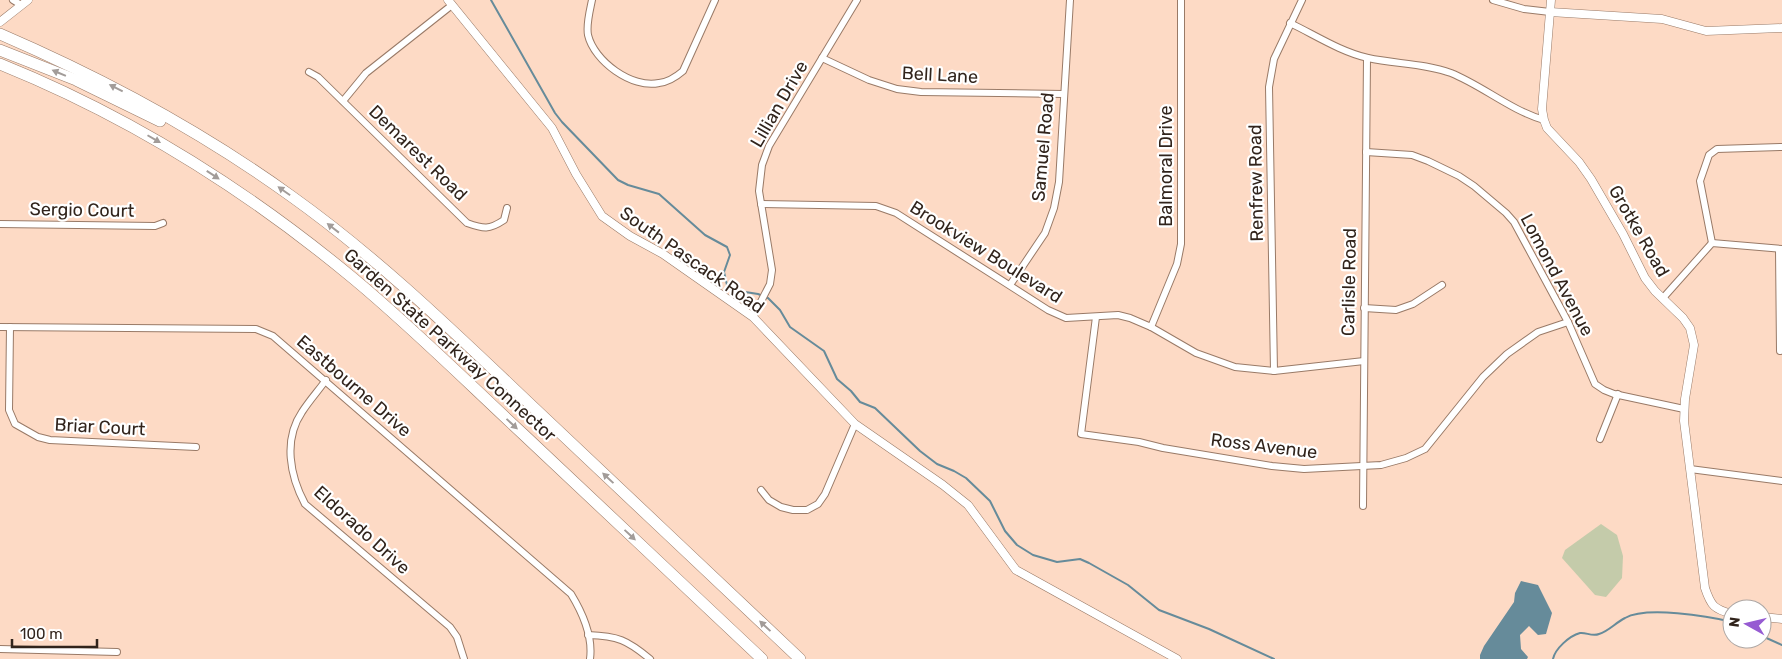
<svg xmlns="http://www.w3.org/2000/svg" width="1782" height="659" viewBox="0 0 1782 659" font-family="Rubik,sans-serif">
  <rect width="100%" height="100%" fill="#fddac5"/>
  <!-- green -->
  <polygon fill="#c4cbaa" points="1601,524 1617,535 1623,556 1622,578 1606,597 1595,595 1562,558 1565,550"/>
  <!-- water -->
  <polygon fill="#668b9a" points="1521,581 1538,585 1552,613 1546,634 1538,635 1529,626 1520,635 1521,649 1528,657 1527,659 1480,659 1480,655 1484,646 1514,602 1515,593"/>
  <g fill="none" stroke-linecap="round" stroke-linejoin="round">
    <!-- stream -->
    <g stroke="#668b9a" stroke-width="2">
      <polyline points="491,0 555,113 562,122 618,180 628,185 659,194 705,235 727,247 730,255 724,272 727,285 739,291 758,294 768,298 780,310 790,327 824,351 837,379 851,391 860,402 875,408 920,451 937,464 954,471 966,478 990,501 1005,531 1017,545 1033,555 1057,562 1080,559 1089,563 1128,585 1159,610 1209,629 1274,659"/>
      <polyline points="1762,636 1782,645"/>
      <path d="M1553,659C1555,649 1569,636 1580,633C1586,632 1592,637 1599,634C1609,631 1615,623 1625,618C1646,606 1708,616 1732,622"/>
    </g>
    <defs>
      <g id="minor">
        <polyline points="13,0 21,5"/>
        <path d="M592,0C590,10 586,24 588,35C594,61 632,89 659,83C669,82 676,77 683,71L715,0"/>
        <polyline points="1493,0 1524,9 1550,12"/>
        <path d="M1290,23C1315,35 1341,52 1368,58C1395,64 1424,63 1451,73C1483,86 1510,110 1544,120"/>
        <polyline points="822,58 869,80 897,89 921,92 1063,94"/>
        <path d="M309,72L318,77L467,223C484,229 489,230 504,220L507,208"/>
        <polyline points="343,101 366,73 452,5"/>
        <polyline points="1366,152 1412,155 1428,161 1459,176 1474,186 1506,213 1514,222 1568,322 1595,384 1604,390 1614,394 1684,409"/>
        <polyline points="761,204 876,206 896,213 1048,310 1066,318 1118,315 1130,318 1151,327 1196,353 1235,367 1274,371 1364,361"/>
        <polyline points="0,224 155,226 163,223"/>
        <polyline points="1712,243 1700,181 1709,155 1717,149 1782,147"/>
        <polyline points="1779,249 1780,351"/>
        <polyline points="1010,285 1045,233 1054,208 1059,182 1070,0"/>
        <polyline points="1663,298 1712,243 1782,249"/>
        <polyline points="1364,308 1396,310 1413,304 1442,285"/>
        <polyline points="753,317 770,284 772,270 759,191 762,165 769,146 857,0"/>
        <polyline points="1096,317 1081,434 1139,442 1163,448 1272,466 1304,469 1381,465 1406,458 1425,449 1483,377 1507,354 1538,332 1568,322"/>
        <path d="M0,327L256,329L273,336L571,594C582,612 593,637 590,659"/>
        <polyline points="10,327 9,410 15,424 38,437 50,440 196,447"/>
        <polyline points="1151,327 1177,264 1181,244 1181,0"/>
        <polyline points="1274,371 1269,87 1274,59 1302,0"/>
        <path d="M326,380C318,391 309,401 302,412C283,440 290,476 305,504L450,627L457,637L464,659"/>
        <polyline points="1600,439 1618,394"/>
        <polyline points="1690,469 1782,481"/>
        <polyline points="761,490 769,500 781,507 793,510 807,510 818,504 825,494 855,424"/>
        <polyline points="1363,506 1367,58"/>
        <path d="M588,635C618,636 627,640 650,659"/>
        <polyline points="0,649 117,652"/>
      </g>
      <g id="tertiary">
        <polyline points="448,0 552,128 576,174 602,216 630,236 663,254 753,317 855,424 943,485 968,505 1016,570 1177,659"/>
        <path d="M1551,0L1542,109L1544,120L1547,128L1579,162L1591,179L1623,234L1645,278L1655,291L1683,318L1690,328L1694,345L1685,399L1684,421L1705,588C1711,606 1714,609 1732,614"/>
        <polyline points="1550,12 1662,19 1706,31 1782,28"/>
        <polyline points="0,22 28,0"/>
        <polyline points="1762,617 1782,619"/>
      </g>
      <g id="motorway">
        <path d="M0,34C102,78 201,131 291,196C378,258 454,332 531,405C621,490 710,574 800,659"/>
        <polyline points="0,50 76,80 160,121"/>
        <path d="M0,64C129,116 247,190 354,279C413,328 467,382 523,434C603,509 682,584 762,659"/>
      </g>
    </defs>
    <!-- minor casing -->
    <use href="#minor" stroke="#997a67" stroke-width="8"/>
    <!-- tertiary casing -->
    <use href="#tertiary" stroke="#997a67" stroke-width="9"/>
    <!-- motorway casing -->
    <use href="#motorway" stroke="#997a67" stroke-width="12"/>
    <!-- minor -->
    <use href="#minor" stroke="#fff" stroke-width="6"/>
    <!-- tertiary -->
    <use href="#tertiary" stroke="#fff" stroke-width="8"/>
    <!-- motorway -->
    <use href="#motorway" stroke="#fff" stroke-width="11"/>
  </g>
  <!-- one-way arrows -->
  <defs><path id="oneway-solid" d="M-6-.8H1V-3.2L6.5 0L1 3.2V.8H-6Z" transform="scale(1.25)"/></defs>
  <g fill="#a29c99">
    <use href="#oneway-solid" transform="translate(59 73) rotate(-157)"/>
    <use href="#oneway-solid" transform="translate(116 88) rotate(-153)"/>
    <use href="#oneway-solid" transform="translate(154 139) rotate(30)"/>
    <use href="#oneway-solid" transform="translate(213 175) rotate(33)"/>
    <use href="#oneway-solid" transform="translate(284 191) rotate(-145)"/>
    <use href="#oneway-solid" transform="translate(333 228) rotate(-142)"/>
    <use href="#oneway-solid" transform="translate(512 424) rotate(43)"/>
    <use href="#oneway-solid" transform="translate(608 478) rotate(-137)"/>
    <use href="#oneway-solid" transform="translate(630 535) rotate(43)"/>
    <use href="#oneway-solid" transform="translate(765 626) rotate(-137)"/>
  </g>
  <g text-anchor="middle" stroke-width="4.5" stroke-linejoin="round" paint-order="stroke">
    <!-- street labels -->
    <g font-size="18" fill="#31241c" stroke="#fff">
      <text transform="translate(940 75) rotate(3)" y="6">Bell Lane</text>
      <text transform="translate(779 104) rotate(-60)" y="6">Lillian Drive</text>
      <text transform="translate(1043 147) rotate(-85)" y="6">Samuel Road</text>
      <text transform="translate(418 153) rotate(44)" y="6">Demarest Road</text>
      <text transform="translate(1166 166) rotate(-90)" y="6">Balmoral Drive</text>
      <text transform="translate(1256 183) rotate(-91)" y="6">Renfrew Road</text>
      <text transform="translate(82 210) rotate(1)" y="6">Sergio Court</text>
      <text transform="translate(1639 231) rotate(60)" y="6">Grotke Road</text>
      <text transform="translate(986 252) rotate(32)" y="6">Brookview Boulevard</text>
      <text transform="translate(692 260) rotate(35)" y="6">South Pascack Road</text>
      <text transform="translate(1557 275) rotate(62)" y="6">Lomond Avenue</text>
      <text transform="translate(1349 282) rotate(-89)" y="6">Carlisle Road</text>
      <text transform="translate(450 345) rotate(42)" y="6">Garden State Parkway Connector</text>
      <text transform="translate(354 386) rotate(41)" y="6">Eastbourne Drive</text>
      <text transform="translate(100 427) rotate(3)" y="6">Briar Court</text>
      <text transform="translate(1264 446) rotate(7)" y="6">Ross Avenue</text>
      <text transform="translate(362 530) rotate(42)" y="6">Eldorado Drive</text>
    </g>
  </g>
  <!-- north arrow -->
  <g transform="translate(1747 624) rotate(278)"><circle r="24" fill="#ffffff" stroke="#ada7a4"/>
  <path d="M0-4L9 19L0 12L-9 19Z" fill="#965bd2"/>
  <text y="-8" font-size="14" font-weight="bold" text-anchor="middle" fill="#31241c">N</text>
  </g>
  <!-- scale -->
  <path d="M12 639v8h85v-8" fill="none" stroke="#31241c" stroke-width="2.5"/>
  <text x="20" y="639" font-size="15" fill="#31241c" stroke="#ffffff" stroke-width="4" paint-order="stroke">100 m</text>
</svg>
